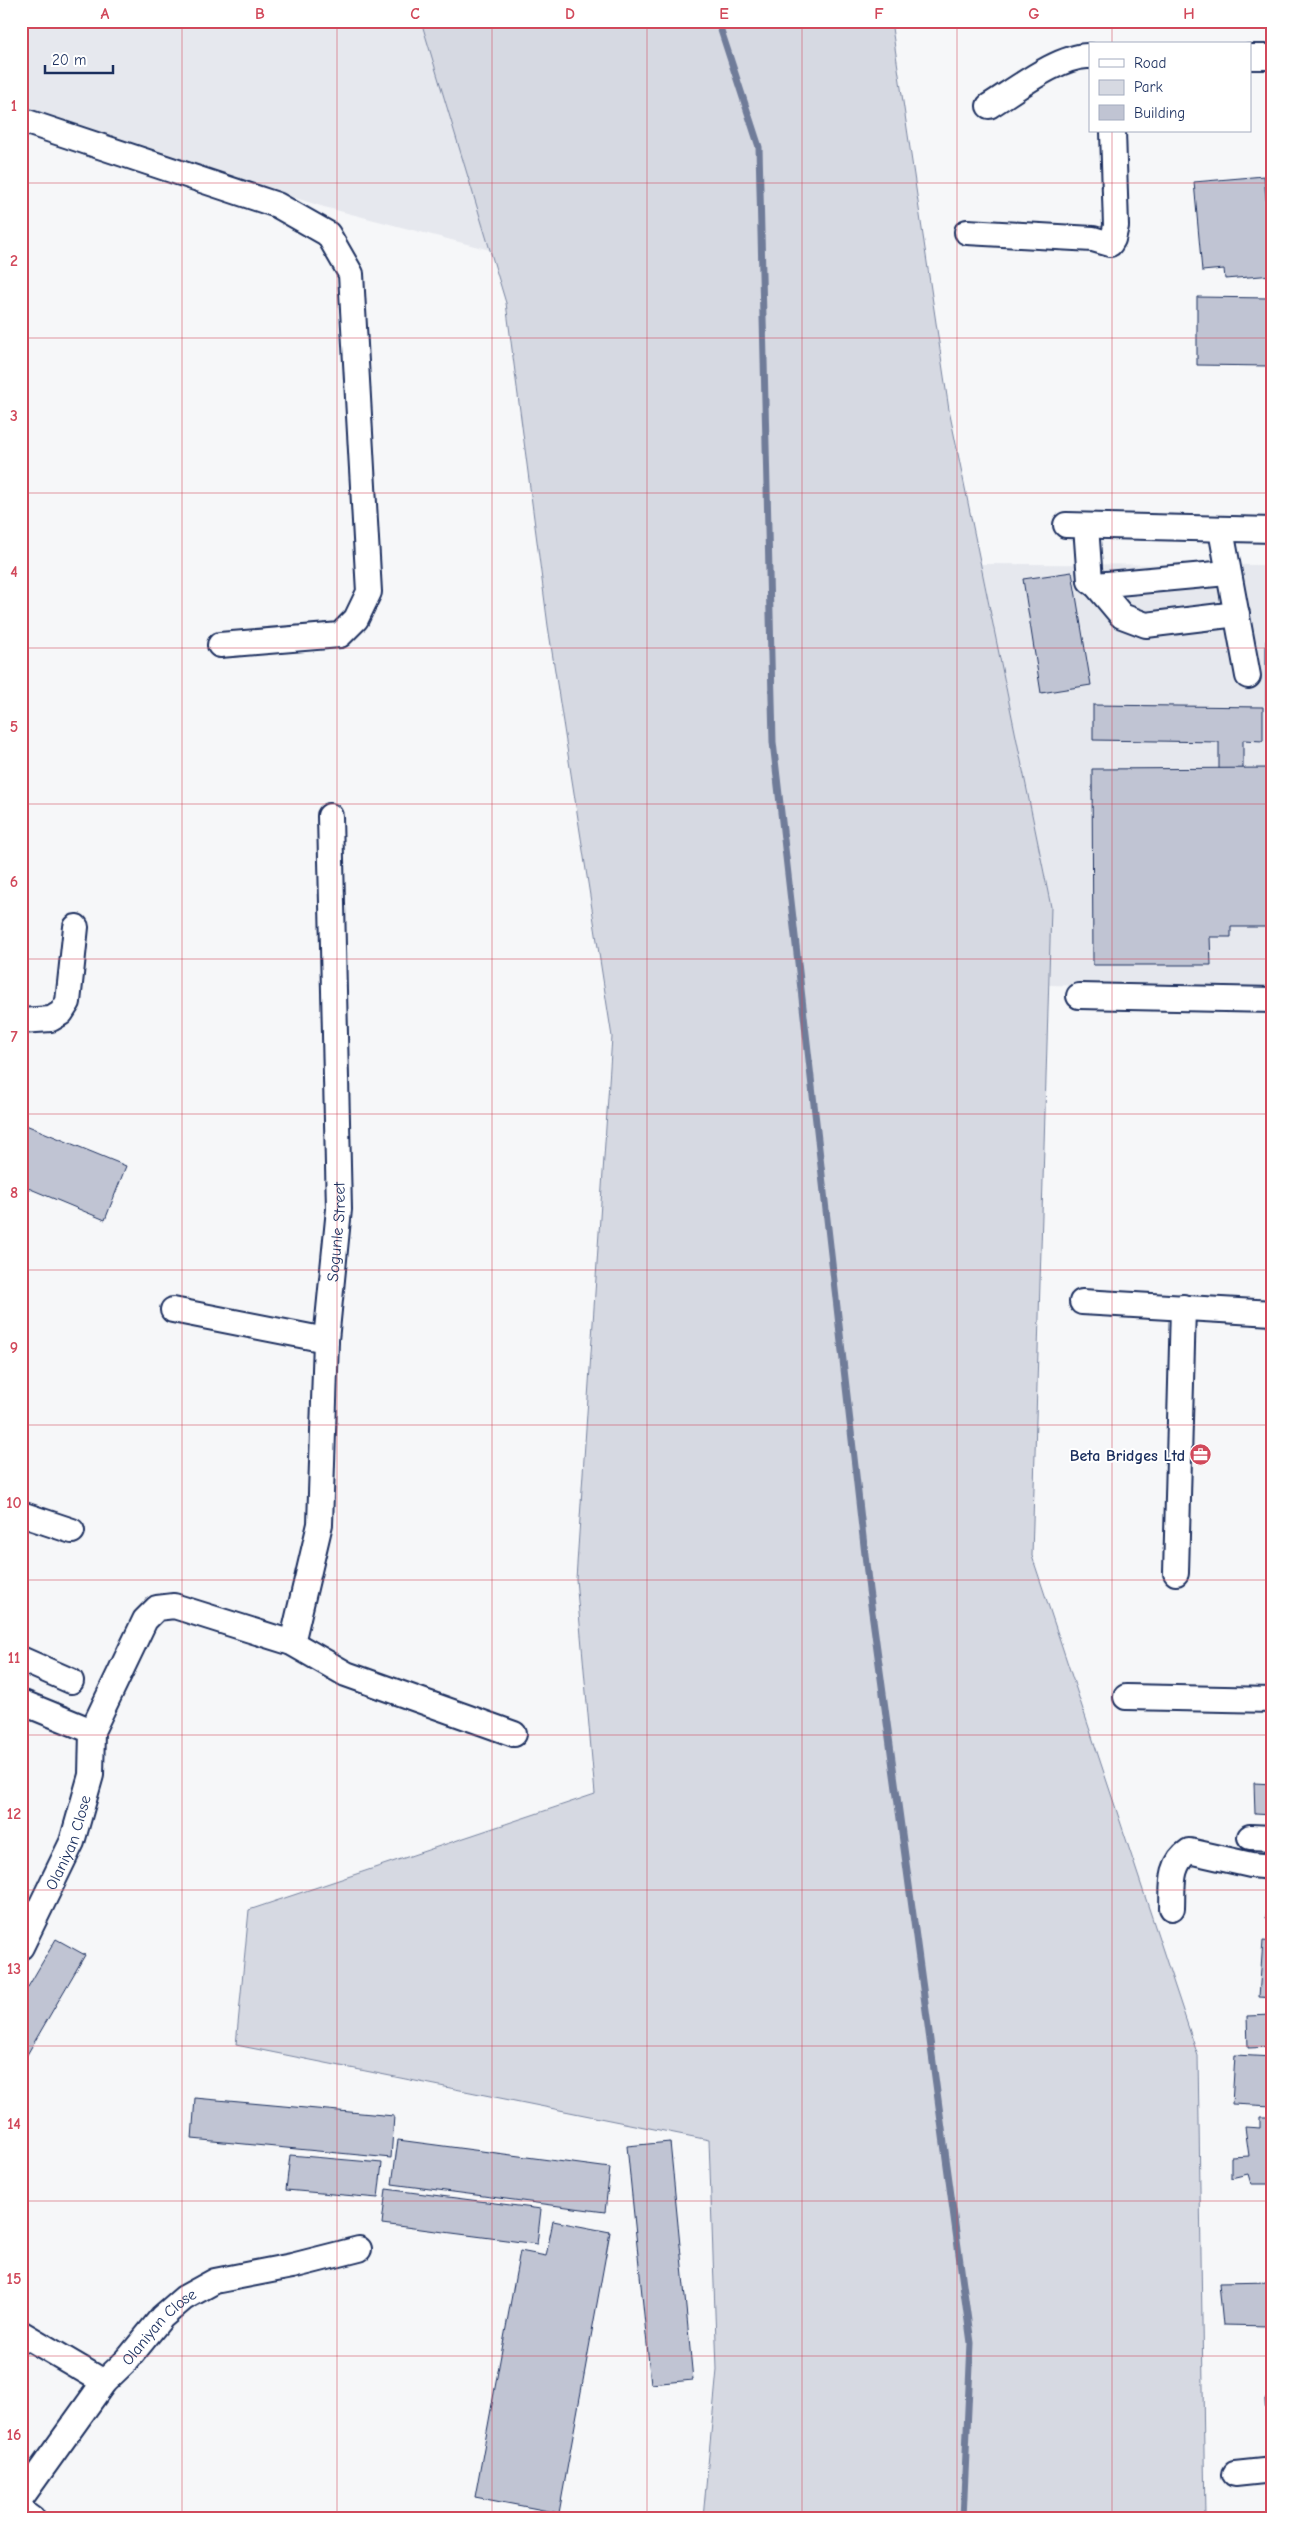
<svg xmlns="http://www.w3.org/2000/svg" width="1294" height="2539" viewBox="0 0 1294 2539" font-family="'Comic Neue',sans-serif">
  <rect width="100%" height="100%" fill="#f6f7f9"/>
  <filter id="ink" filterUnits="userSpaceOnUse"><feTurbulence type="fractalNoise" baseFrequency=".02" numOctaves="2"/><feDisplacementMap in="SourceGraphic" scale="10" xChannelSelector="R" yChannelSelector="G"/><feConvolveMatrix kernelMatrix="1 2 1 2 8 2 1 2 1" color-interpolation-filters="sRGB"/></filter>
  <g filter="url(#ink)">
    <!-- built -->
    <g fill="#e6e8ee">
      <polygon points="21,21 421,21 490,250 324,207 21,111"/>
      <polygon points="981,564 1273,565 1273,991 1049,985 1051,907"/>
    </g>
    <!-- green -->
    <polygon fill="#d6d9e2" stroke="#7884a0" points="421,21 891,21 949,410 1051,907 1032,1556 1198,2056 1205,2518 703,2518 717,2370 709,2140 236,2045 249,1910 595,1794 576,1579 612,1037 548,626 506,303"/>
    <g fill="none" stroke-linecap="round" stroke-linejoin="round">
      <!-- stream -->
      <polyline stroke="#707c99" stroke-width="7" points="718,21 759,147 773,742 869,1590 971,2343 963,2518"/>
    </g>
    <!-- building -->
    <g fill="#c0c4d3" stroke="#1b2f5e">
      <polygon points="1264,176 1273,275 1225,279 1224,269 1202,271 1194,182"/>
      <polygon points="1197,297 1269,298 1269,366 1197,365"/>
      <polygon points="1072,572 1091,685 1041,693 1023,579"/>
      <rect x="1266" y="641" width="7" height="64"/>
      <polygon points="1093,705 1263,707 1263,741 1243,740 1243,769 1219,769 1219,742 1093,740"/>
      <polygon points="1273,768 1273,927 1231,927 1231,937 1210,937 1211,965 1093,965 1092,769"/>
      <polygon points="21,1123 126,1166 105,1220 21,1185"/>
      <polygon points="1254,1783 1273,1784 1273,1815 1255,1814"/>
      <polygon points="1268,1896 1273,1897 1273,1919 1266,1918"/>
      <polygon points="56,1939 85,1955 21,2065 21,1999"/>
      <polygon points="1263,1941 1273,1942 1273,1998 1259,1997"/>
      <polygon points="1273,2015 1273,2047 1248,2048 1247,2016"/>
      <polygon points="1235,2055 1273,2057 1273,2106 1232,2104"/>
      <polygon points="195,2098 394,2116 391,2158 192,2139"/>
      <polygon points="1260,2117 1273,2117 1273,2184 1251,2184 1248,2174 1231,2178 1231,2157 1249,2156 1245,2127 1260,2128"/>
      <polygon points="398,2140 610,2168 605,2212 392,2184"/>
      <polygon points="670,2142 693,2380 651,2384 627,2146"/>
      <polygon points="290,2155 382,2163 378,2198 286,2190"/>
      <polygon points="386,2189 541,2209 537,2244 382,2224"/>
      <polygon points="553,2221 610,2232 559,2513 475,2497 520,2251 546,2256"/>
      <polygon points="1273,2282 1273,2336 1269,2336 1269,2326 1223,2325 1219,2283"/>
      <polygon points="1265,2399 1273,2399 1273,2433 1267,2433"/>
    </g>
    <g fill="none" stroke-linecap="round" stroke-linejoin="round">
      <defs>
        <g id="minor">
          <polyline points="1250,57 1273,57"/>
          <path d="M989,106C1015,90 1061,54 1090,56"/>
          <polyline points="21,120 277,205 328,234 351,274 369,592 356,619 340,635 220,645"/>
          <polyline points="967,232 1093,239 1110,244 1113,239 1116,226 1113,131"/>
          <polyline points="1066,525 1273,530"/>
          <polyline points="1086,526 1090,581 1096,585 1227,573"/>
          <polyline points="1221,530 1248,676"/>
          <polyline points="1096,585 1122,616 1146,625 1237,614"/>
          <polyline points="1079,996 1273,1000"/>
          <polyline points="21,1021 51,1019 61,1013 68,1002 76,927"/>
          <polyline points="1082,1302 1273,1313"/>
          <polyline points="173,1310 326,1340"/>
          <polyline points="21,1514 72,1531"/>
          <polyline points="1176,1573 1183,1307"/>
          <path id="s1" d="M292,1643L320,1524L326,1340L339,1209L330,816"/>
          <polyline points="21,1659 71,1681"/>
          <polyline points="1126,1697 1273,1700"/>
          <polyline points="21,1702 92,1731"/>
          <polyline points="1250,1837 1273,1838"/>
          <path d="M1172,1908C1173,1887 1169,1864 1189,1851L1251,1865L1273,1867"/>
          <path id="s2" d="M21,1947L72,1842L91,1775L92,1731L145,1620L157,1608L174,1606L292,1643L346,1674L514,1734"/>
          <polyline points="21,2333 104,2382"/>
          <polyline points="1235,2474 1273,2470"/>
          <path id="s3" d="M21,2498L104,2382L127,2360L162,2317L184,2298L215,2281L292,2266L359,2249"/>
          <polyline points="21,2510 32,2518"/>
        </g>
      </defs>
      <!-- minor casing -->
      <use href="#minor" stroke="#1b2f5e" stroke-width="28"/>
      <!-- minor -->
      <use href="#minor" stroke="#fff" stroke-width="24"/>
    </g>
  </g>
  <!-- grid -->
  <path fill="none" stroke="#d1495b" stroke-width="1" stroke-opacity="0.55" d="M182,21V2518M337,21V2518M492,21V2518M647,21V2518M802,21V2518M957,21V2518M1112,21V44M1112,131V2518M21,183H1273M21,338H1273M21,493H1273M21,648H1273M21,804H1273M21,959H1273M21,1114H1273M21,1270H1273M21,1425H1273M21,1580H1273M21,1735H1273M21,1890H1273M21,2046H1273M21,2201H1273M21,2356H1273"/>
  <!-- icons -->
  <defs>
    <symbol id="office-disc" viewBox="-11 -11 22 22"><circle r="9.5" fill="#d1495b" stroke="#fff"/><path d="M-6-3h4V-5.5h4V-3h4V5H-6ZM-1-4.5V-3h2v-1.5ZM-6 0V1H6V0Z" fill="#fff"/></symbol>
  </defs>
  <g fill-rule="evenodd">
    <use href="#office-disc" x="1188" y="1442" width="25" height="25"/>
  </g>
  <g text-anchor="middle" stroke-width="4" stroke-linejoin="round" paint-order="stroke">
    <!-- street labels -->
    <g font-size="16" fill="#1b2f5e" stroke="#fff">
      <text dy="6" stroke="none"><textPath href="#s1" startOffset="415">Sogunle Street</textPath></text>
      <text dy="6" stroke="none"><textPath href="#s2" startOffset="115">Olaniyan Close</textPath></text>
      <text dy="6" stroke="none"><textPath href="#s3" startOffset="221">Olaniyan Close</textPath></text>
    </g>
    <!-- poi labels -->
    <g font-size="16" font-weight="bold" fill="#1b2f5e" stroke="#fff" text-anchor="end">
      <text x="1185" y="1461">Beta Bridges Ltd</text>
    </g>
  </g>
  <!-- margin -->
  <rect width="1294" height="2539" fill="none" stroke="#fff" stroke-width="55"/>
  <!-- legend -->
  <rect x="1089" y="42" width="162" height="90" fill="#ffffff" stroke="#a4acbf"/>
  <rect x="1099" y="59" width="25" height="8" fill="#ffffff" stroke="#a4acbf"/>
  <text x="1134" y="68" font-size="15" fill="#1b2f5e">Road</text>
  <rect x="1099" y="80" width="25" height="15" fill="#d6d9e2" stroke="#a4acbf"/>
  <text x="1134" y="92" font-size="15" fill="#1b2f5e">Park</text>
  <rect x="1099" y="105" width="25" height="15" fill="#c0c4d3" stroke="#a4acbf"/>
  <text x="1134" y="118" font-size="15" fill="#1b2f5e">Building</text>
  <!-- scale -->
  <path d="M45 65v8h68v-8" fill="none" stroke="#1b2f5e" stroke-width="2.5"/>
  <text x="52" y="65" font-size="15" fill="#1b2f5e" stroke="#ffffff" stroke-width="4" paint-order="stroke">20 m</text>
  <rect x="28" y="28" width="1238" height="2484" fill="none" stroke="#d1495b" stroke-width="2"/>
  <g font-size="16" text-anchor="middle" font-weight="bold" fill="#d1495b">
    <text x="105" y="19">A</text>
    <text x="260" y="19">B</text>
    <text x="415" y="19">C</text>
    <text x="570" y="19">D</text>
    <text x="724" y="19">E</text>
    <text x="879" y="19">F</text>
    <text x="1034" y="19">G</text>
    <text x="1189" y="19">H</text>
    <text x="14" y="111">1</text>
    <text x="14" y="266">2</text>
    <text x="14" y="421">3</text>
    <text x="14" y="577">4</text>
    <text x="14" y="732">5</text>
    <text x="14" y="887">6</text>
    <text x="14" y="1042">7</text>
    <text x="14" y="1198">8</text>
    <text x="14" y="1353">9</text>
    <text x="14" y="1508">10</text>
    <text x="14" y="1663">11</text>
    <text x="14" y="1819">12</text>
    <text x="14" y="1974">13</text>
    <text x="14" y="2129">14</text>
    <text x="14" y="2284">15</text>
    <text x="14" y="2440">16</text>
  </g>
</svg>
